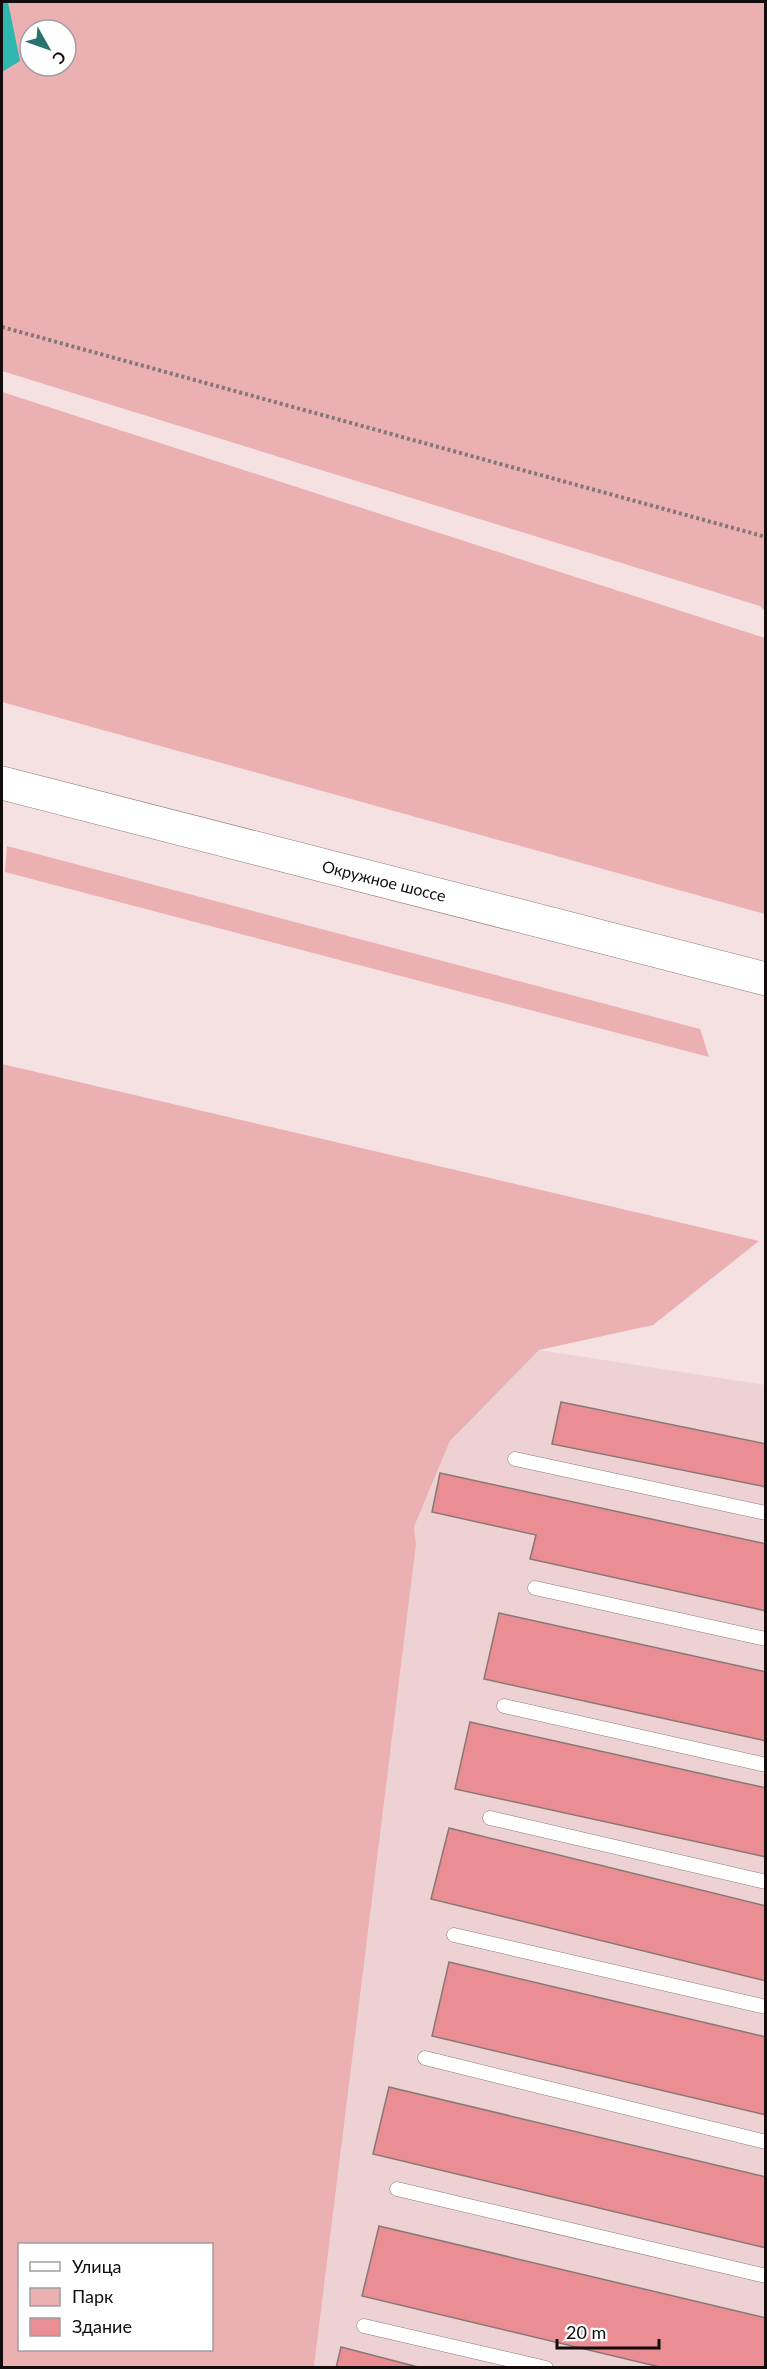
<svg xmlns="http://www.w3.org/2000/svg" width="767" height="2369" viewBox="0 0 767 2369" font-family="Lato,sans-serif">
  <rect width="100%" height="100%" fill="#f5e1e2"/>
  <!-- built -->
  <polygon fill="#eed1d2" points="539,1350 765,1385 765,2367 314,2368 416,1545 414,1527 450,1441"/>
  <!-- green -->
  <g fill="#ebb0b2" fill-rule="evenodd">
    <path d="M8,2H765V611L760,606L2,371V72L19,60ZM30,30H66V66H30Z"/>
    <polygon points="2,392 765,638 765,914 2,702"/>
    <polygon points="7,846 700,1029 709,1057 5,872"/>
    <path d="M2,1064L759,1241L653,1325L539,1350L450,1441L414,1527L416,1545L314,2367H2ZM20,2244H212V2350H20Z"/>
  </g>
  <!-- water -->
  <polygon fill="#2fb6ae" points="2,2 8,2 20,61 2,72"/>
  <!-- building -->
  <g fill="#ea8e93" stroke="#897777" stroke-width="1.5">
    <polygon points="561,1402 766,1444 766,1487 552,1444"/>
    <polygon points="440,1473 766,1544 766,1611 530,1559 536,1535 432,1512"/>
    <polygon points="499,1613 766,1672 766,1741 484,1679"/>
    <polygon points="470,1722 766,1788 766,1857 455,1789"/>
    <polygon points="449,1828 766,1906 766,1981 431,1899"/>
    <polygon points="449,1962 766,2037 766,2115 432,2036"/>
    <polygon points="389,2087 766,2177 766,2248 373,2154"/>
    <polygon points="379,2226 766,2318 766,2368 664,2368 362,2296"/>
    <polygon points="341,2347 422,2368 336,2368"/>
  </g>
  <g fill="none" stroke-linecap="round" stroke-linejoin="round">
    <defs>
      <g id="service">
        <polyline points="515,1459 766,1513"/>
        <polyline points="535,1588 766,1639"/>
        <polyline points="504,1706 766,1765"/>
        <polyline points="490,1818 766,1882"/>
        <polyline points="454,1935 766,2007"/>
        <polyline points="425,2058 766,2142"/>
        <polyline points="397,2189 766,2276"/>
        <polyline points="364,2326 546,2368"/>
      </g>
      <polyline id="secondary" points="2,783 766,979"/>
    </defs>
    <!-- service casing -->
    <use href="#service" stroke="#8c7a7b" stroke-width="15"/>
    <!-- secondary casing -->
    <use href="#secondary" stroke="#8c7a7b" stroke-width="34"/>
    <!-- path -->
    <polyline stroke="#837677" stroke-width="4" stroke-dasharray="3 3" stroke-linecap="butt" points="2,327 766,537"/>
    <!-- service -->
    <use href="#service" stroke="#fff" stroke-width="14"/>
    <!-- secondary -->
    <use href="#secondary" stroke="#fff" stroke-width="33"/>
  </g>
  <g text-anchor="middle" stroke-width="4.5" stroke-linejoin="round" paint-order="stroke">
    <!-- street labels -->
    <g font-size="16" fill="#120c0c" stroke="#fff">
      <text transform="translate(384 881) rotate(14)" y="6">Окружное шоссе</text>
    </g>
  </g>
  <!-- border -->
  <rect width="767" height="2369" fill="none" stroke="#120c0c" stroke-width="6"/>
  <!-- legend -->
  <rect x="18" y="2243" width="195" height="108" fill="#ffffff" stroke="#a09e9e" stroke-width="1.5"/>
  <rect x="30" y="2262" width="30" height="9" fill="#ffffff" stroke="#a09e9e" stroke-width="1.5"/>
  <text x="72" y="2273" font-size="18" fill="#120c0c">Улица</text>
  <rect x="30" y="2288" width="30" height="18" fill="#ebb0b2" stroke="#a09e9e" stroke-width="1.5"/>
  <text x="72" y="2303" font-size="18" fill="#120c0c">Парк</text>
  <rect x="30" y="2318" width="30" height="18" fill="#ea8e93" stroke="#a09e9e" stroke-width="1.5"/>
  <text x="72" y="2333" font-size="18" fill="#120c0c">Здание</text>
  <!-- north arrow -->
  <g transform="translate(48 48) rotate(130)"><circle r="28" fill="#ffffff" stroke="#a09e9e" stroke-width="1.5"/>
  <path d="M0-4.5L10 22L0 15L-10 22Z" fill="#29726d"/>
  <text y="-9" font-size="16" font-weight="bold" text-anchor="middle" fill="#120c0c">С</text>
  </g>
  <!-- scale -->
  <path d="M557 2339v9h102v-9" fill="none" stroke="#120c0c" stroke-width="3"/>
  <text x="566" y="2339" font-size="18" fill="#120c0c" stroke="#ffffff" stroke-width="4.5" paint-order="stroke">20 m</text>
</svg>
